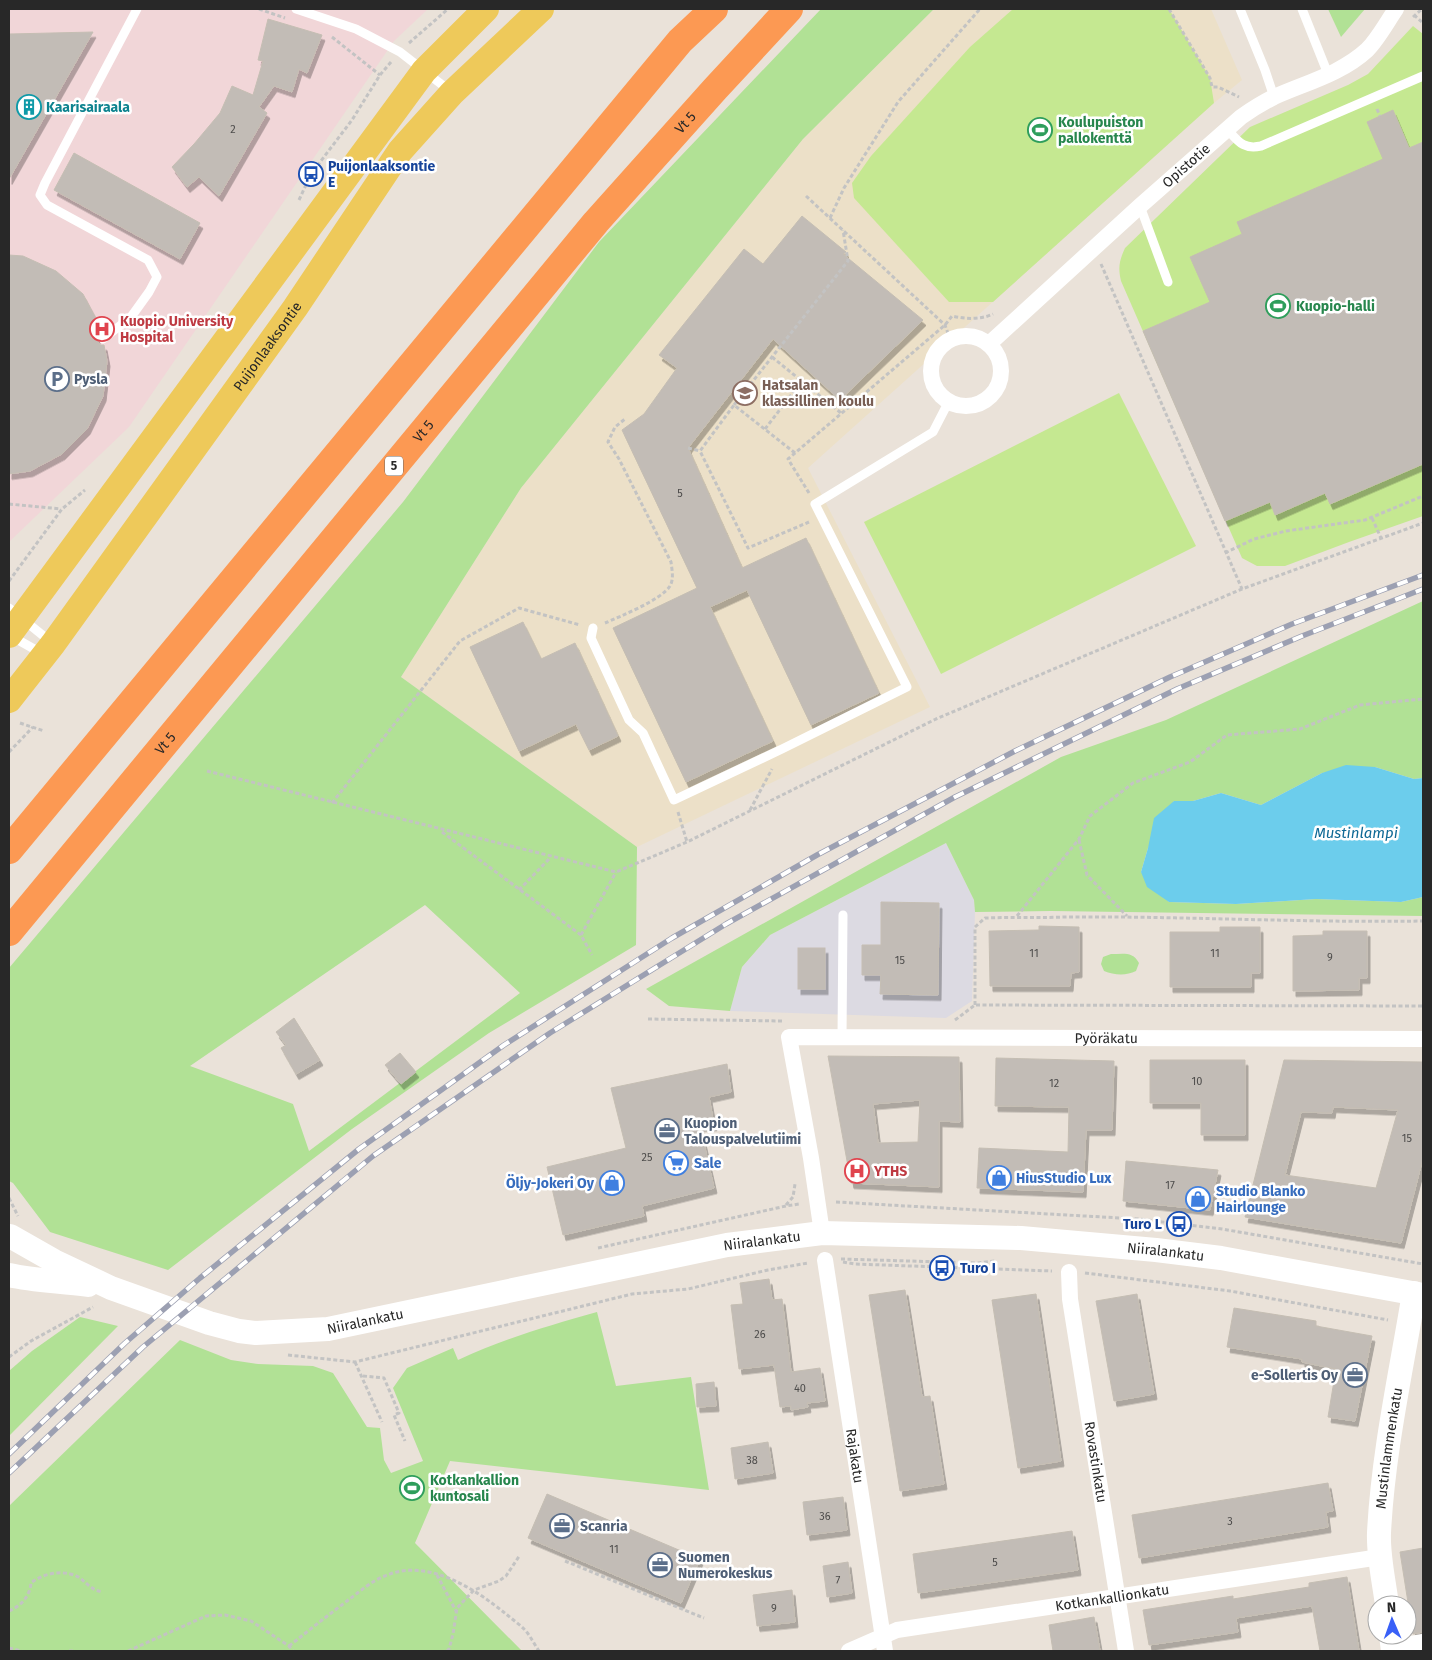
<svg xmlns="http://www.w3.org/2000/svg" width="1432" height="1660" viewBox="0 0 1432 1660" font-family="'Fira Sans',sans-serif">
  <defs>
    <filter id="shadow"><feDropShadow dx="3" dy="5.5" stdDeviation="0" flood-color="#0004"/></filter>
  </defs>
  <rect width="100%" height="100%" fill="#eae2d9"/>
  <!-- industrial -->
  <polygon fill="#dcdae2" points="946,843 974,900 975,912 972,1001 946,1018 730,1011 742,967 770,935"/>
  <!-- education -->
  <polygon fill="#ece0c8" points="934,9 1211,9 1242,80 1214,103 808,468 930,707 637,847 401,677 521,488 803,139"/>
  <!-- medical -->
  <polygon fill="#f1d6d8" points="9,9 428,9 394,41 129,427 9,542"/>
  <!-- green -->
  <g fill="#b1e195" fill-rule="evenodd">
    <path d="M821,9H934L803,139L521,488L401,677L637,847L636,945L489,1033L352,1129L168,1270L50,1232L13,1183L9,1181V968L403,502L599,242ZM425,905L520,993L309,1151L293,1104L190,1066Z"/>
    <polygon points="1328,9 1365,9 1341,37"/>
    <polygon points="1423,601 1423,778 1414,779 1375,767 1322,773 1261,805 1221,793 1193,801 1174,801 1148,848 1141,872 1169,902 1236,904 1316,899 1401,902 1423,897 1423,916 1051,911 975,912 974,900 946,843 770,935 742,967 730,1011 669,1006 646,989 1061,757 1166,720"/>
    <path d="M1111,954C1123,954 1133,951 1139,963L1136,971C1126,976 1114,975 1104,971L1101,964L1103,957Z"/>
    <path d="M597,1312L616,1386L691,1377L709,1490L450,1461L415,1543L522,1651H9V1506L180,1340L231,1360L258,1364L313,1366L333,1373L367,1427L380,1428L384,1460L391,1473L423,1461L393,1388L407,1368L453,1348L458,1360C505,1338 548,1326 597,1312Z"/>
    <polygon points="80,1317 118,1326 9,1436 9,1371 32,1351"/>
  </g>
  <!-- pitch -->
  <g fill="#c5e891">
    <polygon points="1013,9 1169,9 1210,78 1214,103 993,302 949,302 854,198 852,183 871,156 970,47"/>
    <path d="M1413,26L1423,34V516L1349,542L1285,566H1257L1242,558L1121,281C1118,268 1119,261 1125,248L1250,127L1348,85L1368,74Z"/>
    <polygon points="1119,393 1196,546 941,674 864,522"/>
  </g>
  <!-- water -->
  <polygon fill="#6ccdec" points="1346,765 1375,767 1414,779 1423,778 1423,897 1401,902 1316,899 1236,904 1169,902 1147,887 1141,872 1148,848 1154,818 1174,801 1193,801 1221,793 1261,805 1322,773"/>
  <!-- building -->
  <g fill="#c2bcb6" stroke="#c5beb3" fill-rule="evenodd" filter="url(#shadow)">
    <polygon points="268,19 322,35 307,73 299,69 292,92 274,86 259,107 267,113 219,196 199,177 187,187 172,167 194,144 220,113 232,86 253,95 263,61 258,60"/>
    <polygon points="93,32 9,179 9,34"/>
    <polygon points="1393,110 1409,148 1423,142 1423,464 1330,504 1325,493 1275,515 1270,502 1225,521 1143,331 1210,302 1190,257 1242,234 1237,222 1383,159 1367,122"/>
    <polygon points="74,153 200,223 180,259 54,190"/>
    <polygon points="802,216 846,252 843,254 923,320 840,400 773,339 688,448 742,568 806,538 879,693 811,725 747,590 710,607 773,741 686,782 613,628 697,588 622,430 644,414 677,368 659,355 744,249 763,264"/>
    <polygon points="9,255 23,256 56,271 83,294 100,326 102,332 97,336 97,340 100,345 104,345 107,361 103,396 87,429 62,454 30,471 9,474"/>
    <polygon points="523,622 541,659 575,643 618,736 589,750 576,724 519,751 470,647"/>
    <polygon points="881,902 939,903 938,995 880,994 881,975 862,975 862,945 881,945"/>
    <polygon points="1039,926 1079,927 1079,972 1071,973 1070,986 990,986 989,931 1039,930"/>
    <polygon points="1220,927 1260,927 1260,973 1251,973 1251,987 1170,987 1170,932 1220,932"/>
    <polygon points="1323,931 1367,931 1367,978 1359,978 1359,990 1293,991 1293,936 1323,935"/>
    <rect x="798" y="948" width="27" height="41"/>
    <polygon points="294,1018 320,1060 296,1074 281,1048 286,1045 276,1032"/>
    <polygon points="400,1053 416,1072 401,1084 385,1065"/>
    <path d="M828,1056L959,1057L960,1122L939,1121V1187L851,1183ZM920,1100L918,1142L878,1143L873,1104Z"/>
    <polygon points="996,1058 1114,1061 1112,1130 1086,1130 1083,1192 977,1188 979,1148 1068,1152 1069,1107 995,1106"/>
    <polygon points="1150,1060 1245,1060 1245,1135 1201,1135 1201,1103 1150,1103"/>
    <path d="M1284,1060L1423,1062V1158L1401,1243L1245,1217ZM1333,1107L1398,1110L1376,1188L1285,1175L1301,1112L1332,1113Z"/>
    <polygon points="727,1064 731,1092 709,1097 714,1125 700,1126 714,1188 642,1206 644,1216 563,1235 547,1167 626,1148 611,1088"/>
    <polygon points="1126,1161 1218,1170 1210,1210 1123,1201"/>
    <polygon points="769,1279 772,1300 782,1299 791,1372 820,1368 825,1401 807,1403 808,1407 791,1410 791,1406 780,1407 774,1365 739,1369 731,1305 743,1304 740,1283"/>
    <polygon points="905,1290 922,1397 930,1396 944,1484 900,1491 869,1295"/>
    <polygon points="1036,1294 1061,1461 1018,1468 992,1300"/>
    <polygon points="1137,1294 1154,1394 1114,1401 1096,1301"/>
    <polygon points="1234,1308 1316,1321 1316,1326 1372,1336 1355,1421 1328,1417 1336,1369 1302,1362 1302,1359 1227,1347"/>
    <polygon points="714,1382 716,1406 697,1407 696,1384"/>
    <polygon points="768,1442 773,1473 735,1479 731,1448"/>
    <polygon points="1328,1483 1333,1511 1326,1512 1328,1527 1139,1558 1132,1515"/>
    <polygon points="547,1494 700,1559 681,1603 528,1538"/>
    <polygon points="843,1497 847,1530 807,1535 803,1502"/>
    <polygon points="1072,1531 1078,1570 918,1593 913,1554"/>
    <polygon points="1423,1548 1423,1632 1413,1634 1400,1552"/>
    <polygon points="848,1562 852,1593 827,1597 823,1566"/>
    <polygon points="1347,1577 1359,1651 1320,1651 1312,1606 1236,1618 1238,1632 1149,1645 1143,1610 1233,1596 1233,1599 1309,1587 1309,1583"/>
    <polygon points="792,1590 795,1622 757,1626 753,1595"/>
    <polygon points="1094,1617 1100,1651 1053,1651 1049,1625"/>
  </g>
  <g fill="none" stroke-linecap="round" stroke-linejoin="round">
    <!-- path -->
    <g stroke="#c3c3c3" stroke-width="3" stroke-dasharray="4 2.5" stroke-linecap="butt">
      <polyline points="259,9 285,18"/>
      <polyline points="1169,9 1210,78 1212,87 1218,87 1239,97"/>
      <polyline points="1414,15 1423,23"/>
      <polyline points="1413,17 1422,9"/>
      <polyline points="332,37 380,75"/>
      <polyline points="409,43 448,9"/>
      <polyline points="1377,109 1380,116"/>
      <polyline points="806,196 945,325 950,339"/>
      <polyline points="299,200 311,174 352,120 380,75 391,62"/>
      <polyline points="830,218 844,188 898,102 980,9"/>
      <polyline points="1101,264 1242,589"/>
      <polyline points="772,357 841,413"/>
      <polyline points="734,405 848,261 843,230"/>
      <polyline points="765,429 802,381"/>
      <polyline points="688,448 700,451"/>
      <polyline points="795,453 734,405 700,451 748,548 809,522"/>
      <path d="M809,493L788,459L945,325L952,316C966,319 980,320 993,314"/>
      <polyline points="9,504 61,509"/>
      <polyline points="1372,518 1381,538"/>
      <polyline points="1225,553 1254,539 1286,531 1365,520 1423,496"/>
      <polyline points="9,581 62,509 85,490"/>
      <path d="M605,623C621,616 661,600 670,586C674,579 672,570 671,562L619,459L608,442L615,427L625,419"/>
      <polyline points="20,723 44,731"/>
      <polyline points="9,752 33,727"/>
      <polyline points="207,771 616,872 687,842 936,719 1242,589 1423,523"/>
      <polyline points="332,803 460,641 519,608 580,625"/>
      <polyline points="750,810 772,769"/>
      <polyline points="678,812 687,842"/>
      <polyline points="442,832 581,935 592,955"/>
      <polyline points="1079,840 1087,875 1127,916"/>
      <polyline points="519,890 550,858"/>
      <polyline points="1017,916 1079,839 1090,816 1133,783 1190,762 1227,735 1300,729 1360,705 1423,699"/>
      <polyline points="581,935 616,872"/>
      <path d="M975,1005V927L985,918C1012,917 1038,918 1065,917C1184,916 1304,923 1423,921"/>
      <polyline points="648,1019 782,1021"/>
      <polyline points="955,1020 975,1005 1423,1006"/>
      <polyline points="9,1198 18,1216"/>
      <polyline points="836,1202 1138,1219 1222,1229 1423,1264"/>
      <polyline points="786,1205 793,1197 795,1184"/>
      <polyline points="598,1248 786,1206 799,1204"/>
      <polyline points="841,1259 978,1263 995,1261"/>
      <polyline points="843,1262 855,1264 1052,1271"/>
      <polyline points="1085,1273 1230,1291 1388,1320"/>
      <polyline points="288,1355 355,1362 632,1294 688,1289 768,1270 808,1263"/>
      <polyline points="9,1357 31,1341 93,1307"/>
      <polyline points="355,1362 382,1422"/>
      <polyline points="363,1376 384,1378 399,1413 394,1415 405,1441"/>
      <polyline points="565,1561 704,1618"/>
      <polyline points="437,1575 456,1611"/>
      <path d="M9,1611C21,1606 30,1596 31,1583C42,1574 60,1570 74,1575C85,1579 88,1589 102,1592"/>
      <path d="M289,1646C308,1631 327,1616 347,1601C358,1593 371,1581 385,1576C427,1557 475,1589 506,1614C512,1619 519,1624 524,1629C530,1635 534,1644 539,1651"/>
      <polyline points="9,1648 22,1651"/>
      <polyline points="69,1651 73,1651"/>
      <polyline points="128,1651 206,1616 225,1615 251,1621 289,1646 293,1651"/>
      <polyline points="447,1651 449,1649 453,1634 457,1608 474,1590 499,1581 506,1576 520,1555"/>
    </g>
    <!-- lane -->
    <g stroke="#fff" stroke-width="9">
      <polyline points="296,9 356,29 400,52 450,91"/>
      <polyline points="1240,9 1265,70 1274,97"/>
      <polyline points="1302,9 1328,74"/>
      <path d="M1227,129C1238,141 1243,150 1261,146L1423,76"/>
      <polyline points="1140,206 1168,282"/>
      <polyline points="103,339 131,317 149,292 157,277 148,260 47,205 40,195 45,183 137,9"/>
      <polyline points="9,608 51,642"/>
      <polyline points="593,628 591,638 629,720 643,733 674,800 782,749 907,687 815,504 933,432 949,401"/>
      <polyline points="11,636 43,654"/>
      <polyline points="842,1038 843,915"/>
    </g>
    <!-- street -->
    <g stroke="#fff" stroke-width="16">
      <circle cx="966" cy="371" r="35"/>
      <path id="s1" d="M989,344L1140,206L1241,117C1251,110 1262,103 1274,97C1305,83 1341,74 1367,50C1378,39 1387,22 1396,9"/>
      <path id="s2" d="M822,1233L811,1158L789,1037L1423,1039"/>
      <path id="s3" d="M825,1260L885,1651"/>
      <path id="s4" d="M1069,1272L1070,1299L1126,1651"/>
      <polyline points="1393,1647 1423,1642"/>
      <path id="s5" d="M849,1651L897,1630L1380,1557"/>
    </g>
    <!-- secondary -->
    <g stroke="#fff" stroke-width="24">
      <path id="s6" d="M10,1236L54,1261L111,1288L209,1323L239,1331L256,1333L328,1329L727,1245L822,1233L1021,1238L1156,1250L1221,1258L1423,1295"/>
      <path d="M9,1275C35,1281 61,1281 88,1285"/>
      <path id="s7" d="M1387,1605C1384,1581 1378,1556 1379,1533C1383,1452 1401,1373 1414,1293"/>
      <polyline points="1391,1635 1393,1651"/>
    </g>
    <!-- primary -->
    <g stroke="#eec95a" stroke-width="26">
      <polyline points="9,635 424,71 486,9"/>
      <path id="s8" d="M9,700L53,644L295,308L400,151L452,93L541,9"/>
    </g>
    <!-- highway -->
    <g stroke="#fc9953" stroke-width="28">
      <polyline points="9,850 680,41 714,9"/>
      <path id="s9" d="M9,932L596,222L715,89L789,9"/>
    </g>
    <defs>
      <g id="rail">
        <polyline points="9,1454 125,1343 200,1278 359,1149 504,1045 672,938 817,855 1015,751 1170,677 1207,661 1292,624 1423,575"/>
        <polyline points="9,1473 143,1347 373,1156 550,1033 726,924 955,797 1177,689 1302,636 1423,589"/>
      </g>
    </defs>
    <!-- rail casing -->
    <use href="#rail" stroke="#9ca0b2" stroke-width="5.5"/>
    <!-- rail -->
    <use href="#rail" stroke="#fff" stroke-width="4" stroke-dasharray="11" stroke-linecap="butt"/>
  </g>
  <!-- icons -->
  <defs>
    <symbol id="building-ring" viewBox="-11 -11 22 22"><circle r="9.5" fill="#fff" stroke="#0f9aa8" stroke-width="1.5"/><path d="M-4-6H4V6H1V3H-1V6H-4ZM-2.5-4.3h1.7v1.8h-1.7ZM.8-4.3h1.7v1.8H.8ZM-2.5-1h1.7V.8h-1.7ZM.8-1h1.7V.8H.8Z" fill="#0f9aa8"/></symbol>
    <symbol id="stadium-ring" viewBox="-11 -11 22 22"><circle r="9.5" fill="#fff" stroke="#2e9e5b" stroke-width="1.5"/><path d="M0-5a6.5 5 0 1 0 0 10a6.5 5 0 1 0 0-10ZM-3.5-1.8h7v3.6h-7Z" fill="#2e9e5b"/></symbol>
    <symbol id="bus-ring" viewBox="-11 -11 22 22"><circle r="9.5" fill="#fff" stroke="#1a4fb4" stroke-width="1.5"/><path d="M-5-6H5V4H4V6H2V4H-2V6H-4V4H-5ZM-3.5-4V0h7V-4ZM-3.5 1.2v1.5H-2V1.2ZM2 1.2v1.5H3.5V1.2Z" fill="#1a4fb4"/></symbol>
    <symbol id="hospital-ring" viewBox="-11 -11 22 22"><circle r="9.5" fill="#fff" stroke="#e0444e" stroke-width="1.5"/><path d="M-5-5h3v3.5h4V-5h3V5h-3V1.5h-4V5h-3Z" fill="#e0444e"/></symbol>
    <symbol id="parking-ring" viewBox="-11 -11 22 22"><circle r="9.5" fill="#fff" stroke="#5c6f8a" stroke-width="1.5"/><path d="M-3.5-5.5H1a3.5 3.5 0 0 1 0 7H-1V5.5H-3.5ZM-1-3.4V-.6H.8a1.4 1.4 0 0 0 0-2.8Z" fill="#5c6f8a"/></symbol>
    <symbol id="school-ring" viewBox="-11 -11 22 22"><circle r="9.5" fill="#fff" stroke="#8d6e63" stroke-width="1.5"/><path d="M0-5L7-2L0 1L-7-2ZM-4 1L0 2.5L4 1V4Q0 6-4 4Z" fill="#8d6e63"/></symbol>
    <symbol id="office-ring" viewBox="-11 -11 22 22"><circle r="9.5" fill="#fff" stroke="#5c6f8a" stroke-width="1.5"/><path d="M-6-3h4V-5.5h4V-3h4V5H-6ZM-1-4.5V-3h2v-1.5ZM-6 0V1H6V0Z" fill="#5c6f8a"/></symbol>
    <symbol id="supermarket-ring" viewBox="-11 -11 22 22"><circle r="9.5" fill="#fff" stroke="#3f7fe0" stroke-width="1.5"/><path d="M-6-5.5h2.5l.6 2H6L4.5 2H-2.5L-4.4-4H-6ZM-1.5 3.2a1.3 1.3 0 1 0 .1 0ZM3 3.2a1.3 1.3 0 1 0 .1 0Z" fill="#3f7fe0"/></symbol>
    <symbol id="shop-ring" viewBox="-11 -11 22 22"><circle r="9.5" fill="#fff" stroke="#3f7fe0" stroke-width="1.5"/><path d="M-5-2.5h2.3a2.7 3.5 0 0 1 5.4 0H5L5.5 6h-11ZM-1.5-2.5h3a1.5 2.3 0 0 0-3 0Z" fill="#3f7fe0"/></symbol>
  </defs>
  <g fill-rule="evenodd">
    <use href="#building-ring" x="15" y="93" width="28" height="28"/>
    <use href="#stadium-ring" x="1026" y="116" width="28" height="28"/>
    <use href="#bus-ring" x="297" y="160" width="28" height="28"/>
    <use href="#stadium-ring" x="1264" y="292" width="28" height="28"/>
    <use href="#hospital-ring" x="88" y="315" width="28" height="28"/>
    <use href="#parking-ring" x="43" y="365" width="28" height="28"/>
    <use href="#school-ring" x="731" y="379" width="28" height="28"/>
    <use href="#office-ring" x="653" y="1117" width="28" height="28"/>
    <use href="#supermarket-ring" x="662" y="1149" width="28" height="28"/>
    <use href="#hospital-ring" x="843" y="1157" width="28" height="28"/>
    <use href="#shop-ring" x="985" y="1164" width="28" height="28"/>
    <use href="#shop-ring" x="598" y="1169" width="28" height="28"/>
    <use href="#shop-ring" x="1184" y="1185" width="28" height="28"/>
    <use href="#bus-ring" x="1165" y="1210" width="28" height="28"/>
    <use href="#bus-ring" x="928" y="1254" width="28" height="28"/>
    <use href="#office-ring" x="1341" y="1361" width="28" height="28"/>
    <use href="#stadium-ring" x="398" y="1474" width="28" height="28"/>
    <use href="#office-ring" x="548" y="1512" width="28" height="28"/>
    <use href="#office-ring" x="646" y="1551" width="28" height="28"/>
  </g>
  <g text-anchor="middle" stroke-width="5" stroke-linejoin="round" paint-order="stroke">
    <!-- number labels -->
    <g font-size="11" fill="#4e4d4c">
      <text x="233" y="133">2</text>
      <text x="680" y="497">5</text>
      <text x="1034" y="957">11</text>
      <text x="1215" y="957">11</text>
      <text x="1330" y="961">9</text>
      <text x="900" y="964">15</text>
      <text x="1197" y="1085">10</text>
      <text x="1054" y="1087">12</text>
      <text x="1407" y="1142">15</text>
      <text x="647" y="1161">25</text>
      <text x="1170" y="1189">17</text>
      <text x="760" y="1338">26</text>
      <text x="800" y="1392">40</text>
      <text x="752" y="1464">38</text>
      <text x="825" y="1520">36</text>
      <text x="1230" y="1525">3</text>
      <text x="614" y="1553">11</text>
      <text x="995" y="1566">5</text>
      <text x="838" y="1584">7</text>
      <text x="774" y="1612">9</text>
    </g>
    <!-- shield labels -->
    <rect fill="#fff" stroke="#686868" stroke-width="1" x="385" y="456.5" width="18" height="19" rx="4"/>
    <g font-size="12" font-weight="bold" fill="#282828">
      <text x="394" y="470">5</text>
    </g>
    <!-- culture labels -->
    <g font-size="14" font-weight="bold" fill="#0d838f" stroke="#fff" text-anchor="start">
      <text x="46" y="112">Kaarisairaala</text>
    </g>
    <!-- leisure labels -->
    <g font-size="14" font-weight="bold" fill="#27864d" stroke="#fff" text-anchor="start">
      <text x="1058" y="127">Koulupuiston<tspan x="1058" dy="16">pallokenttä</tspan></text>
      <text x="1296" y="311">Kuopio-halli</text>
      <text x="430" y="1485">Kotkankallion<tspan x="430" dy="16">kuntosali</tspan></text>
    </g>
    <!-- street labels -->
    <g font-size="14" fill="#282828" stroke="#fff">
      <text dy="5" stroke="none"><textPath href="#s9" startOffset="1055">Vt 5</textPath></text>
      <text dy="5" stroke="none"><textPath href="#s1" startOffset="266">Opistotie</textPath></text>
      <text dy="5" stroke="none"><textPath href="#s8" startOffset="438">Puijonlaaksontie</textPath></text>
      <text dy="5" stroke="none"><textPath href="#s9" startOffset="650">Vt 5</textPath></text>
      <text dy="5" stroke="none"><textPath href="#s9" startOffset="245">Vt 5</textPath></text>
      <text dy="5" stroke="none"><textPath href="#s2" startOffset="516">Pyöräkatu</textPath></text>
      <text dy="5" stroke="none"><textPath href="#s6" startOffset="781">Niiralankatu</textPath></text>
      <text dy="5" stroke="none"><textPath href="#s6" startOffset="1186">Niiralankatu</textPath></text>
      <text dy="5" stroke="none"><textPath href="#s6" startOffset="376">Niiralankatu</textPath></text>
      <text dy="5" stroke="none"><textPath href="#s7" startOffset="158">Mustinlammenkatu</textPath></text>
      <text dy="5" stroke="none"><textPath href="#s3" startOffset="198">Rajakatu</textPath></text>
      <text dy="5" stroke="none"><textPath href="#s4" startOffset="192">Rovastinkatu</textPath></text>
      <text dy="5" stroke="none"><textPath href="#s5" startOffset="270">Kotkankallionkatu</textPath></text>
    </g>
    <!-- transit labels -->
    <g font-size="14" font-weight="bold" fill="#164399" stroke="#fff" text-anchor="start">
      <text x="328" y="171">Puijonlaaksontie<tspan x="328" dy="16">E</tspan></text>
      <text x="1162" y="1229" text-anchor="end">Turo L</text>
      <text x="960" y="1273">Turo I</text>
    </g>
    <!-- health labels -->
    <g font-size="14" font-weight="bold" fill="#be3a42" stroke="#fff" text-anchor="start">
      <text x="120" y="326">Kuopio University<tspan x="120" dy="16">Hospital</tspan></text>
      <text x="874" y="1176">YTHS</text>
    </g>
    <!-- service labels -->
    <g font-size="14" font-weight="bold" fill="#4e5e75" stroke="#fff" text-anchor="start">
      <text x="74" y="384">Pysla</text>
      <text x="684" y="1128">Kuopion<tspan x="684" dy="16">Talouspalvelutiimi</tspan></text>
      <text x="1338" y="1380" text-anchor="end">e-Sollertis Oy</text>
      <text x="580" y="1531">Scanria</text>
      <text x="678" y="1562">Suomen<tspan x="678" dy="16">Numerokeskus</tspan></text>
    </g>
    <!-- education labels -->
    <g font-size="14" font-weight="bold" fill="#785e54" stroke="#fff" text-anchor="start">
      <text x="762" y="390">Hatsalan<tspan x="762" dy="16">klassillinen koulu</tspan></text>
    </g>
    <!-- shop labels -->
    <g font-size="14" font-weight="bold" fill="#366cbe" stroke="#fff" text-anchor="start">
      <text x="694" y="1168">Sale</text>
      <text x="1016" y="1183">HiusStudio Lux</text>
      <text x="594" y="1188" text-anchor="end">Öljy-Jokeri Oy</text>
      <text x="1216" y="1196">Studio Blanko<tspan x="1216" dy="16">Hairlounge</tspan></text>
    </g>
    <!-- water labels -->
    <g font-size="15" font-style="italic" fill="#0f6995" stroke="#fff">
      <text x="1356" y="838">Mustinlampi</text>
    </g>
  </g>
  <!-- border -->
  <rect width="1432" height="1660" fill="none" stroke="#282828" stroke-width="20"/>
  <!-- north arrow -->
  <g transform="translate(1392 1620) rotate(358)"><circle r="24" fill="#ffffff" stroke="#a9a9a9"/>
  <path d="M0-4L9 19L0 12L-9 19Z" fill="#3960f7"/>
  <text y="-8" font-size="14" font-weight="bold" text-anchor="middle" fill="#282828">N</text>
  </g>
</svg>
